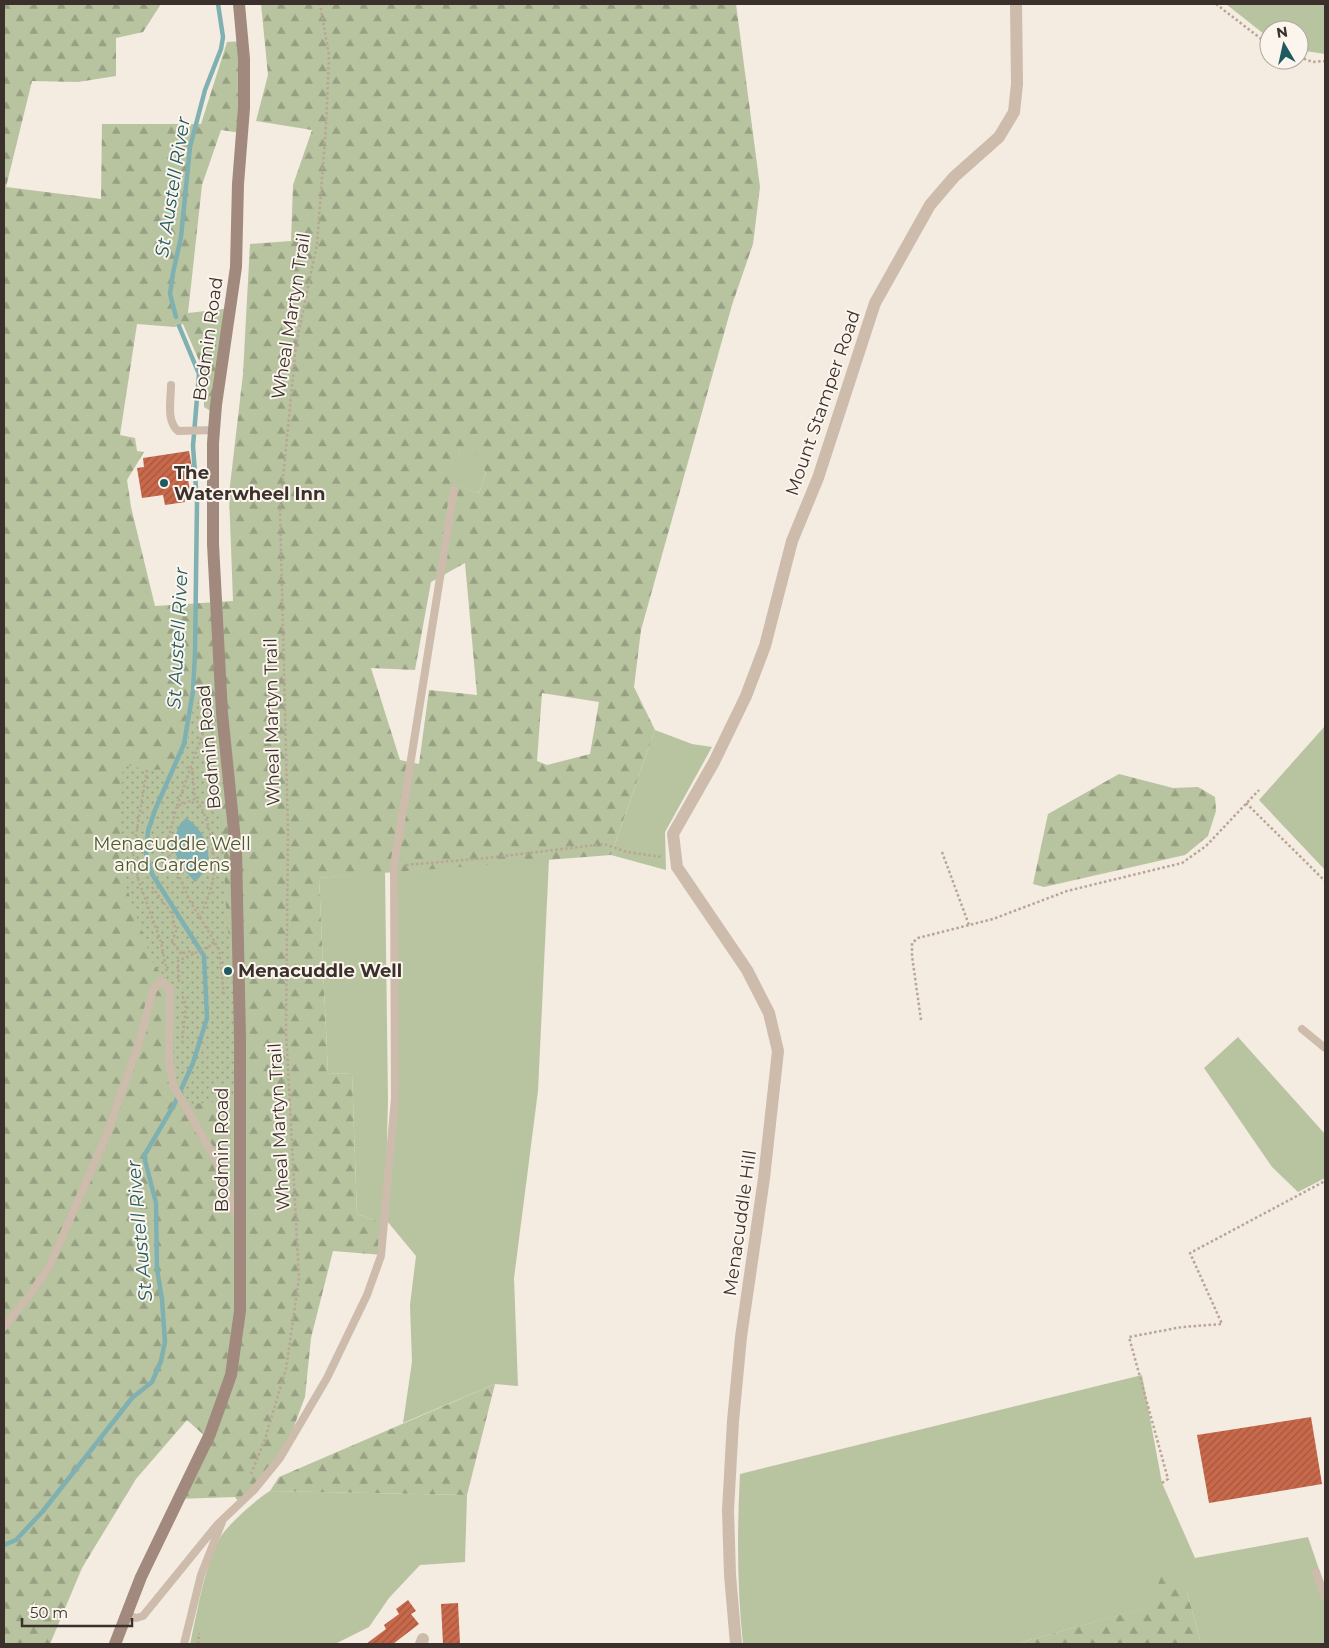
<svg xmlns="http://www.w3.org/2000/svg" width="1329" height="1648" viewBox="0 0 1329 1648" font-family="Montserrat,sans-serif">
  <defs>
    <pattern id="forest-firs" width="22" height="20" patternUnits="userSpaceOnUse" patternTransform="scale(1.25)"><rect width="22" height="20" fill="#b8c4a0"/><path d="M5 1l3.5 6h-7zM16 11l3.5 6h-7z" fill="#97a083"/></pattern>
    <pattern id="park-dots" width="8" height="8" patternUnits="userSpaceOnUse" patternTransform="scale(1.25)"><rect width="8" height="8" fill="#b8c4a0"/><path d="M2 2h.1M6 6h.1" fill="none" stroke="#97a083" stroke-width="1.8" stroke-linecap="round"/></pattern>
    <pattern id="building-hatch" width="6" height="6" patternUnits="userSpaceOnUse" patternTransform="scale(1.25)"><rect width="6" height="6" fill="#c8694b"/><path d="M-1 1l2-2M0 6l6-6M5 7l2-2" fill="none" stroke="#a4573f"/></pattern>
  </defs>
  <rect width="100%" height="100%" fill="#f4ebe1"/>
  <!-- grass -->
  <g fill="#b8c4a0">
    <polygon points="1226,4 1325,4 1325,54 1299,50 1299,30 1269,30 1269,38"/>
    <polygon points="460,447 475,451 486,473 479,493 452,484"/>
    <polygon points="1325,726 1325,870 1259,800"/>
    <polygon points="655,730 692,744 712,747 665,832 666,870 611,855"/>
    <polygon points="549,859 538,1091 514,1278 518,1386 495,1384 403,1423 412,1362 410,1305 416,1256 387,1221 398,1102 398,871"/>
    <polygon points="385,872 388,1100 385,1224 357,1214 352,1074 328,1073 319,878"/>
    <polygon points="1238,1037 1325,1134 1325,1178 1298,1192 1272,1167 1204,1068"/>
    <path d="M1142,1375L1162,1483L1195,1558L1308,1537L1325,1587V1644H1201L1187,1591L1149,1607L1015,1644H743C737,1587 737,1531 740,1474Z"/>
    <path d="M270,1491L467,1495L465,1562L420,1565L389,1598L369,1627L335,1644H190C197,1614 205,1563 220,1538C227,1525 258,1498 270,1491Z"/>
  </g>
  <!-- forest -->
  <g fill="url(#forest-firs)" fill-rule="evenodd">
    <path d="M4,4H161L143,32L116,38V76L78,82L32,81L6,187L101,199L102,124H201L227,42L243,41L241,133L221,130L202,185L188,313L232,308L219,416L204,407V372L183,324L175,327L137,324L120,435L135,438L137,451L144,452L127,480L131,507L155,606L233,601L229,494L243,374L250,244L291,241L293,185L312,130L256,121L268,75L261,4H736L760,187L753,244L732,305L641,630L634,687L655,730L611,855L319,878L328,1073L352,1074L357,1214L385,1224L383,1255L333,1251L311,1338L305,1397L281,1461L242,1506L235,1497L176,1499L206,1437L187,1420L136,1479L82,1568L50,1644H4ZM460,448L474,451L486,473L479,493L453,484ZM465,563L477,695L429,690L419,764L400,760L371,668L415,670L431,582ZM542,693L599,702L590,754L547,765L537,761Z"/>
    <polygon points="1119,774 1173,788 1198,787 1215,797 1216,811 1208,836 1185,855 1044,887 1033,884 1048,814"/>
    <polygon points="495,1384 467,1495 270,1491 279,1477"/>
    <polygon points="1166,1566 1187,1591 1201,1644 1015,1644 1148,1607"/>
  </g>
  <!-- park -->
  <polygon fill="url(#park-dots)" points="194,703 213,705 213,733 224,847 225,894 233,987 235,1058 233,1101 189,1104 175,1081 172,1061 172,990 152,961 125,883 119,856 123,764 147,770 174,769 187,743"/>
  <!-- water -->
  <path fill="#7fb0b2" d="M186,818C202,828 212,848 207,866C205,872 199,878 195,882L186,872L171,846L180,824Z"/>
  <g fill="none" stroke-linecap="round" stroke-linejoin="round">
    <!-- stream -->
    <g stroke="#7fb0b2" stroke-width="4.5">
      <polyline points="176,317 170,294 173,273 181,237 190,147 205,90 221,49 223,37 218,4"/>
      <polyline points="4,1545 16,1540 43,1511 132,1398 152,1382 161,1361 165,1342 162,1299 157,1269 156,1203 144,1156 175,1103 193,1063 207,1018 204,956 152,874 146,854 148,831 155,810 184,744 193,691 195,653 197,502 193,446 199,374 179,326"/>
    </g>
  </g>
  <!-- building -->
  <g fill="url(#building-hatch)">
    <polygon points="189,451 193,473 187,474 190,490 183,491 185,502 165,505 163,495 142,498 137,468 144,467 143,458"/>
    <polygon points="1311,1417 1322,1484 1209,1503 1197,1435"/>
    <polygon points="408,1600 416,1611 411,1614 419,1624 393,1644 366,1644 386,1629 384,1625 399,1614 396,1609"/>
    <polygon points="458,1603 460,1644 443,1644 441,1604"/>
  </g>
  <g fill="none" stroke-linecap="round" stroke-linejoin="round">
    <!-- path -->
    <g stroke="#b9a596" stroke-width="2.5" stroke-dasharray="2.5 2.5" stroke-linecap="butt">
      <polyline points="1216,4 1269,45"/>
      <polyline points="1299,57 1313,62 1325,61"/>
      <polyline points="192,768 195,799"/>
      <polyline points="147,770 133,853 139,882 161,942 167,973"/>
      <polyline points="1246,803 1325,881"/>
      <polyline points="177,806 205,727"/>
      <polyline points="942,852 969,925"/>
      <polyline points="406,865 487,858 604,844 627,852 662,857"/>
      <polyline points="152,887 172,914 176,931 172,941 181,954 191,951 193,955"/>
      <path d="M200,918C206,902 214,885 214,869C214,848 209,814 195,799L177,806L166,847L190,901L219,949L224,995"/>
      <polyline points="179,982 178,961 216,943"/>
      <polyline points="921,1020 912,956 912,943 918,938 993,919 1067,891 1182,863 1206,846 1259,790"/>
      <polyline points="182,1043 186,1005 182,995"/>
      <polyline points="251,1474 265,1439 286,1369 299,1278 286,1030 288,831 280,510 296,345 317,244 326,125 329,55 320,4"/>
      <polyline points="1162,1483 1168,1479 1129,1337 1182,1327 1222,1324 1190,1253 1325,1181"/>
      <polyline points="198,1644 199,1633"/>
    </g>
    <!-- lane -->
    <g stroke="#cdbbac" stroke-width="8">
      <path d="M171,385C171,400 166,421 178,431L214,430"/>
      <polyline points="1302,1029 1325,1048"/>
      <polyline points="4,1327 32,1292 49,1267 105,1139 140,1040 153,990 161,981 170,989 169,1061 173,1085 215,1158 237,1219"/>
      <polyline points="1316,1572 1325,1597"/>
      <polyline points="125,1614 136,1618 143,1616 217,1525 254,1490 280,1458 327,1378 367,1295 381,1256 395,1098 394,866 454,490"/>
      <polyline points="184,1644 201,1575 222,1522"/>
    </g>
    <!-- street -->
    <g stroke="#cdbbac" stroke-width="12">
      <polyline points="421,1644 423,1639"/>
      <polyline points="736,1644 730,1575 728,1510 733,1421 741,1337 764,1178 778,1051 769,1013 747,970 677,867 673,834 714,762 746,696 765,646 792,541 818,478 875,303 930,205 954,177 999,137 1014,112 1017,84 1016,4"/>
    </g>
    <!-- secondary -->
    <polyline stroke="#a18a7d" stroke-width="12" points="115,1644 141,1577 210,1434 231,1375 240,1311 240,1038 236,850 222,713 213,544 213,443 216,405 236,267 238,184 244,108 244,59 239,4"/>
  </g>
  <!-- markers -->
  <g fill="#1f5a5e" stroke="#fbf5ee" stroke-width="2">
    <circle cx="164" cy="483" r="5"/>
    <circle cx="228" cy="971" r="5"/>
  </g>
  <g text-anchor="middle" stroke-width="4" stroke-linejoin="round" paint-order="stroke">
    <!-- street labels -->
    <g font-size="18" fill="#3b302b" stroke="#fbf5ee">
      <text transform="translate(291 316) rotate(-81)" y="6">Wheal Martyn Trail</text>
      <text transform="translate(208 339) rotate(-82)" y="6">Bodmin Road</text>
      <text transform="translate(823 403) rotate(-71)" y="6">Mount Stamper Road</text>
      <text transform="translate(272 722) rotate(-91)" y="6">Wheal Martyn Trail</text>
      <text transform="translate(209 747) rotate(-95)" y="6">Bodmin Road</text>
      <text transform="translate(279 1127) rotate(-93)" y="6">Wheal Martyn Trail</text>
      <text transform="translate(222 1150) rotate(-90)" y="6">Bodmin Road</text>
      <text transform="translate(740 1223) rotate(-82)" y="6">Menacuddle Hill</text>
    </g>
    <!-- poi labels -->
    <g font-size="18" font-weight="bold" fill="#3b302b" stroke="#fbf5ee" text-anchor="start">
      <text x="174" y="479">The<tspan x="174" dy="21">Waterwheel Inn</tspan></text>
      <text x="238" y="977">Menacuddle Well</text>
    </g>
    <!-- park labels -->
    <g font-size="18" fill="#4a5a2e" stroke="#fbf5ee">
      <text x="172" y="850">Menacuddle Well<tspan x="172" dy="21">and Gardens</tspan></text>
    </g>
    <!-- water labels -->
    <g font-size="19" font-style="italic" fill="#1f5a5e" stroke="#fbf5ee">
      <text transform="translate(172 187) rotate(-81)" y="7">St Austell River</text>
      <text transform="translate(177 638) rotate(-87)" y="7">St Austell River</text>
      <text transform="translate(139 1231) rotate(-95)" y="7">St Austell River</text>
    </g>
  </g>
  <!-- border -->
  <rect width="1329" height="1648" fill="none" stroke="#3b302b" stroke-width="10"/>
  <!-- north arrow -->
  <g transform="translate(1284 45) rotate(351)"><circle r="24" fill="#fbf5ee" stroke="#aea6a0"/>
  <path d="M0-4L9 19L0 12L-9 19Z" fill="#1f5a5e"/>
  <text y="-8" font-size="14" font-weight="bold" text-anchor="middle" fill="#3b302b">N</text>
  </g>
  <!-- scale -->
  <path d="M22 1618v8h110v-8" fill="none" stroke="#3b302b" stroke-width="2.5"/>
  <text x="30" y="1618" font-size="15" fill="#3b302b" stroke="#fbf5ee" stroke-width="4" paint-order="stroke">50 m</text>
</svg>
